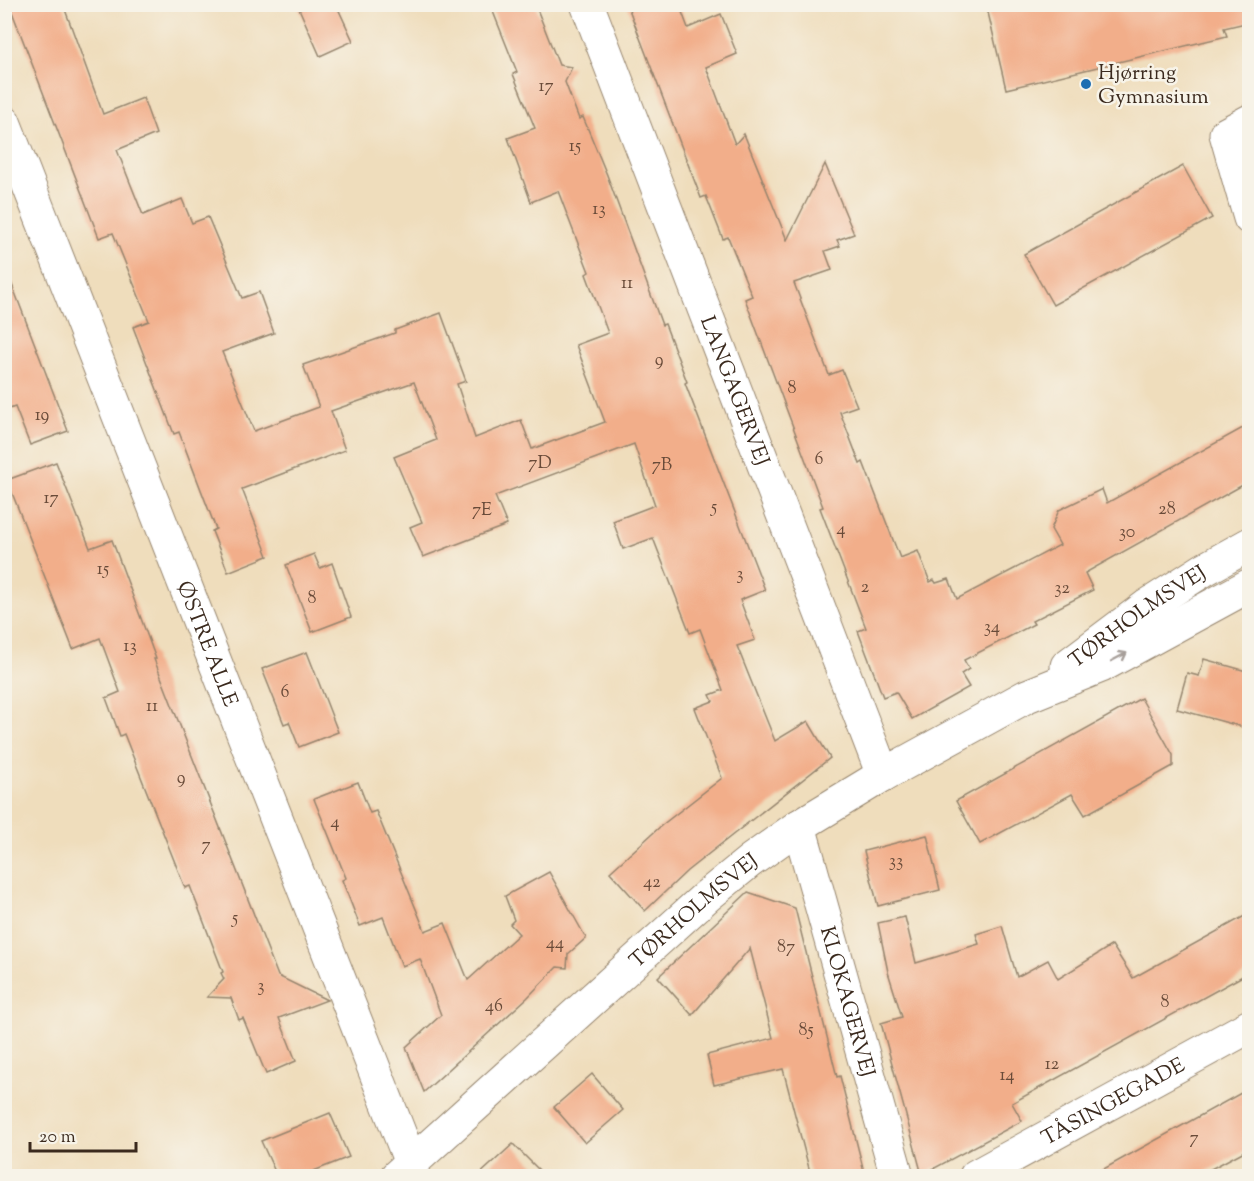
<svg xmlns="http://www.w3.org/2000/svg" width="1254" height="1181" viewBox="0 0 1254 1181" font-family="'Sorts Mill Goudy',serif">
  <rect width="100%" height="100%" fill="#f7f3e8"/>
  <filter id="ink" filterUnits="userSpaceOnUse"><feTurbulence type="fractalNoise" baseFrequency=".0167" numOctaves="2"/><feDisplacementMap in="SourceGraphic" scale="12" xChannelSelector="R" yChannelSelector="G"/><feConvolveMatrix kernelMatrix="1 2 1 2 8 2 1 2 1" color-interpolation-filters="sRGB"/></filter>
  <filter id="wash" filterUnits="userSpaceOnUse"><feTurbulence type="fractalNoise" baseFrequency=".008" numOctaves="4" result="noise"/><feDisplacementMap in="SourceGraphic" scale="24" xChannelSelector="R" yChannelSelector="G"/><feGaussianBlur stdDeviation="1.35" result="paint"/><feColorMatrix in="noise" values="0 0 0 0 0 0 0 0 0 0 0 0 0 0 0 0 0 1.4 0 .05"/><feComposite in="paint" operator="in"/></filter>
  <g filter="url(#wash)">
    <rect width="100%" height="100%" fill="#efddbc"/>
    <g id="blocks">
      <!-- building -->
      <g fill="#f2ae8a">
        <polygon points="9,4 63,4 103,114 143,98 156,134 117,150 143,215 182,199 192,223 208,217 242,298 259,292 274,333 222,352 254,431 319,407 303,365 395,333 395,330 441,313 466,381 457,384 475,438 521,420 532,449 605,422 576,345 608,333 586,274 589,272 558,191 531,202 508,138 535,128 513,74 517,72 490,4 535,4 559,65 572,67 565,82 579,119 583,117 607,175 662,325 665,324 687,382 685,383 765,590 740,600 755,640 737,646 775,741 808,721 830,758 687,871 645,911 610,872 662,825 722,778 695,708 713,701 710,695 723,690 700,629 690,633 653,538 623,549 613,521 655,505 634,444 495,496 507,525 423,557 410,527 422,522 394,457 436,440 414,382 331,411 345,450 242,489 268,556 228,572 212,531 216,529 179,432 174,434 133,327 149,321 113,233 99,238"/>
        <polygon points="297,4 336,4 353,41 320,56"/>
        <polygon points="627,4 679,4 688,28 721,14 737,54 706,67 735,144 744,134 787,240 825,164 854,234 837,240 840,246 825,251 832,270 794,283 829,375 842,370 857,406 840,412 860,464 863,462 900,558 918,551 930,582 934,580 936,583 949,579 957,599 1060,545 1051,529 1059,510 1102,489 1107,503 1250,424 1250,481 1085,573 1093,590 1032,621 1034,624 964,660 969,669 961,674 969,687 912,719 896,692 883,697 858,631 866,628 820,508 823,507 795,432 745,299 752,296 728,237 723,239 706,196 701,198"/>
        <polygon points="986,4 1250,4 1250,22 1224,28 1227,36 1006,89"/>
        <polygon points="1183,166 1212,218 1053,305 1024,254"/>
        <polygon points="6,269 68,431 30,445 15,407 4,411"/>
        <polygon points="56,462 90,548 112,540 156,659 154,659 278,976 327,1000 279,1018 296,1061 266,1074 243,1018 239,1020 231,998 207,997 224,979 221,973 223,972 190,886 185,888 124,734 120,736 106,698 120,692 100,638 73,649 7,480"/>
        <polygon points="314,554 320,568 332,563 351,617 312,632 286,565"/>
        <polygon points="307,652 338,732 299,747 289,722 284,724 262,669"/>
        <polygon points="1204,659 1250,672 1250,729 1177,709 1187,673 1199,676"/>
        <polygon points="1141,698 1173,755 1173,766 1085,815 1072,794 980,844 956,801"/>
        <polygon points="358,782 370,813 376,811 425,931 445,923 468,980 519,934 510,924 514,920 505,896 549,872 586,938 568,954 567,968 557,967 527,998 424,1092 406,1047 441,1015 420,959 402,966 383,917 360,926 342,880 346,878 314,799"/>
        <polygon points="927,835 940,890 878,906 864,851"/>
        <polygon points="748,892 795,908 837,1077 840,1076 865,1176 811,1176 783,1069 714,1085 707,1055 773,1038 750,948 692,1015 658,977"/>
        <polygon points="1250,913 1250,972 1012,1103 1022,1121 922,1175 881,1023 902,1017 888,972 878,923 905,917 916,963 979,944 976,934 1002,926 1017,977 1048,960 1058,979 1112,945 1133,978"/>
        <polygon points="592,1074 623,1110 585,1143 554,1107"/>
        <polygon points="1250,1088 1250,1148 1198,1176 1091,1176"/>
        <polygon points="330,1113 349,1157 301,1176 277,1176 261,1141"/>
        <polygon points="513,1144 545,1176 478,1176"/>
      </g>
    </g>
  </g>
  <g filter="url(#ink)">
    <use href="#blocks" fill-opacity="0" stroke="#95846d" stroke-width="1.5"/>
    <g fill="none" stroke-linecap="round" stroke-linejoin="round">
      <defs>
        <g id="street">
          <path id="s1" d="M587,4L883,775"/>
          <polyline points="1250,121 1226,134 1250,218"/>
          <path id="s2" d="M4,122L411,1163"/>
          <path id="s3" d="M799,826L897,1176"/>
          <path id="s4" d="M976,1176L1250,1026"/>
        </g>
        <g id="secondary">
          <path id="s5" d="M1067,666L1147,606L1205,569L1250,544"/>
          <path id="s6" d="M397,1176L707,896L750,861L799,826L883,775L1027,696L1101,666L1250,585"/>
        </g>
      </defs>
      <!-- street casing -->
      <use href="#street" stroke="#95846d" stroke-width="35"/>
      <!-- secondary casing -->
      <use href="#secondary" stroke="#95846d" stroke-width="35"/>
      <!-- street -->
      <use href="#street" stroke="#fff" stroke-width="33"/>
      <!-- secondary -->
      <use href="#secondary" stroke="#fff" stroke-width="33"/>
    </g>
    <!-- one-way arrows -->
    <defs><path id="oneway-shaft" d="M-6 0H5M1.5-3L5.5 0L1.5 3" fill="none" stroke-width="1.6" stroke-linecap="round" stroke-linejoin="round" transform="scale(1.5)"/></defs>
    <use stroke="#a79f9a" href="#oneway-shaft" transform="translate(1119 657) rotate(-28)"/>
  </g>
  <!-- markers -->
  <circle fill="#1f6fb2" stroke="#f7f3e8" stroke-width="2" cx="1086" cy="84" r="6"/>
  <g text-anchor="middle" stroke-width="5" stroke-linejoin="round" paint-order="stroke">
    <!-- number labels -->
    <g font-size="18" fill="#694b39">
      <text x="546" y="91">17</text>
      <text x="575" y="151">15</text>
      <text x="599" y="214">13</text>
      <text x="627" y="288">11</text>
      <text x="659" y="365">9</text>
      <text x="792" y="393">8</text>
      <text x="42" y="420">19</text>
      <text x="819" y="464">6</text>
      <text x="540" y="468">7D</text>
      <text x="662" y="470">7B</text>
      <text x="51" y="503">17</text>
      <text x="714" y="512">5</text>
      <text x="1167" y="514">28</text>
      <text x="482" y="515">7E</text>
      <text x="841" y="534">4</text>
      <text x="1127" y="537">30</text>
      <text x="103" y="574">15</text>
      <text x="740" y="579">3</text>
      <text x="865" y="592">2</text>
      <text x="1062" y="593">32</text>
      <text x="312" y="603">8</text>
      <text x="992" y="632">34</text>
      <text x="130" y="651">13</text>
      <text x="285" y="697">6</text>
      <text x="152" y="711">11</text>
      <text x="181" y="783">9</text>
      <text x="335" y="827">4</text>
      <text x="206" y="850">7</text>
      <text x="896" y="866">33</text>
      <text x="652" y="887">42</text>
      <text x="235" y="923">5</text>
      <text x="555" y="948">44</text>
      <text x="786" y="952">87</text>
      <text x="261" y="991">3</text>
      <text x="1165" y="1007">8</text>
      <text x="494" y="1011">46</text>
      <text x="806" y="1035">85</text>
      <text x="1052" y="1069">12</text>
      <text x="1007" y="1080">14</text>
      <text x="1194" y="1143">7</text>
    </g>
    <!-- poi labels -->
    <g font-size="21" fill="#3b2a1e" stroke="#f7f3e8" text-anchor="start">
      <text x="1098" y="79">Hjørring<tspan x="1098" dy="24">Gymnasium</tspan></text>
    </g>
    <!-- street labels -->
    <g font-size="21" fill="#3b2a1e" stroke="#f7f3e8">
      <text dy="7" stroke="none"><textPath href="#s1" startOffset="414">LANGAGERVEJ</textPath></text>
      <text dy="7" stroke="none"><textPath href="#s5" startOffset="86">TØRHOLMSVEJ</textPath></text>
      <text dy="7" stroke="none"><textPath href="#s2" startOffset="560">ØSTRE ALLE</textPath></text>
      <text dy="7" stroke="none"><textPath href="#s6" startOffset="398">TØRHOLMSVEJ</textPath></text>
      <text dy="7" stroke="none"><textPath href="#s3" startOffset="182">KLOKAGERVEJ</textPath></text>
      <text dy="7" stroke="none"><textPath href="#s4" startOffset="156">TÅSINGEGADE</textPath></text>
    </g>
  </g>
  <!-- margin -->
  <rect width="1254" height="1181" fill="none" stroke="#f7f3e8" stroke-width="24"/>
  <!-- scale -->
  <path d="M30 1142v9h106v-9" fill="none" stroke="#3b2a1e" stroke-width="3"/>
  <text x="39" y="1142" font-size="18" fill="#3b2a1e" stroke="#f7f3e8" stroke-width="4.5" paint-order="stroke">20 m</text>
</svg>
